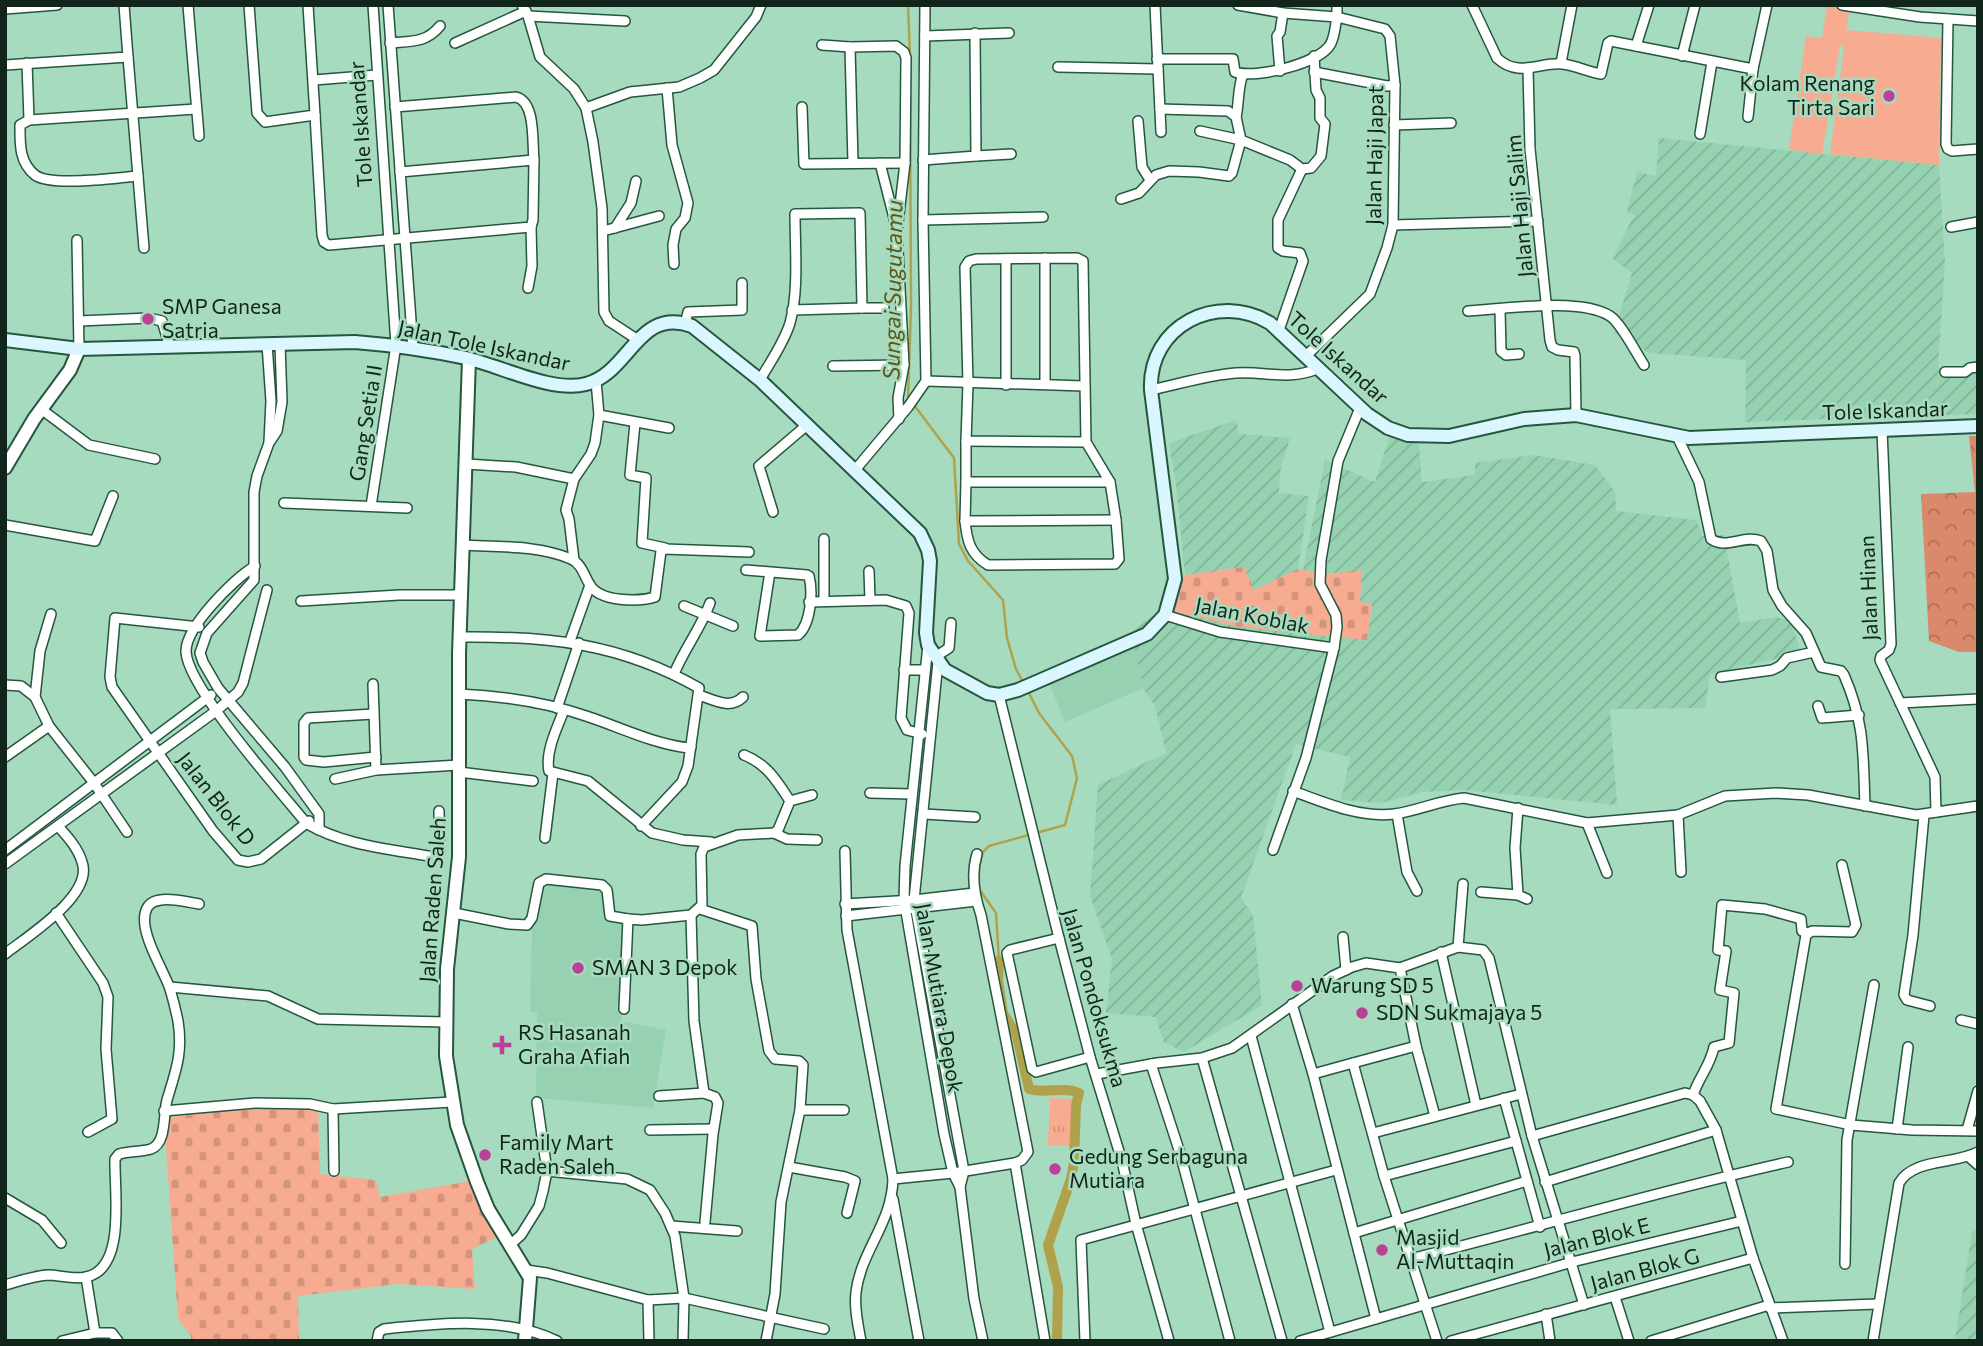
<svg xmlns="http://www.w3.org/2000/svg" width="1983" height="1346" viewBox="0 0 1983 1346" font-family="Commissioner,sans-serif">
  <defs>
    <pattern id="industrial-furrows" width="10" height="10" patternUnits="userSpaceOnUse" patternTransform="scale(1.75)"><rect width="10" height="10" fill="#96d2b2"/><path d="M-1 1l2-2M0 10L10 0M9 11l2-2" fill="none" stroke="#80b498"/></pattern>
    <pattern id="forest-crowns" width="20" height="18" patternUnits="userSpaceOnUse" patternTransform="scale(1.75)"><rect width="20" height="18" fill="#db896b"/><path d="M2 6a3 3 0 1 1 6 0M12 15a3 3 0 1 1 6 0" fill="none" stroke="#b07057"/></pattern>
    <pattern id="cemetery-stones" width="16" height="16" patternUnits="userSpaceOnUse" patternTransform="scale(1.75)"><rect width="16" height="16" fill="#f7ab90"/><path d="M2 7V4a2 2 0 0 1 4 0v3zM10 15v-3a2 2 0 0 1 4 0v3z" fill="#d3937c"/></pattern>
    <pattern id="park-tufts" width="24" height="20" patternUnits="userSpaceOnUse" patternTransform="scale(1.75)"><rect width="24" height="20" fill="#f7ab90"/><path d="M3 7l-1-3M5 7V3M7 7l1-3M15 17l-1-3M17 17v-4M19 17l1-3" fill="none" stroke="#d3937c"/></pattern>
  </defs>
  <rect width="100%" height="100%" fill="#a7dbbf"/>
  <!-- built -->
  <g fill="#96d2b2">
    <polygon points="1131,632 1143,688 1065,722 1047,678"/>
    <polygon points="542,882 601,887 608,917 627,922 621,1021 666,1030 653,1108 536,1098 537,1013 530,1012 532,925"/>
  </g>
  <!-- industrial -->
  <g fill="url(#industrial-furrows)">
    <polygon points="1659,138 1939,165 1945,262 1938,368 1978,374 1978,414 1745,422 1746,360 1649,353 1614,333 1632,273 1613,259 1634,215 1627,212 1637,172 1656,176"/>
    <polygon points="1236,420 1239,434 1290,438 1280,472 1279,493 1309,496 1298,569 1254,590 1244,567 1185,575 1176,484 1169,443"/>
    <polygon points="1391,431 1418,434 1422,482 1475,475 1475,463 1534,455 1595,465 1615,492 1616,511 1696,520 1703,536 1724,535 1740,623 1776,617 1791,621 1801,653 1710,674 1705,708 1610,709 1617,805 1464,790 1422,792 1381,803 1341,800 1350,757 1296,744 1241,898 1253,915 1262,1005 1184,1052 1164,1042 1155,1017 1106,1013 1112,959 1090,896 1098,785 1166,753 1155,706 1143,688 1131,632 1162,609 1372,605 1360,602 1361,571 1327,574 1303,570 1325,460 1375,482"/>
    <polygon points="1978,1229 1978,1341 1963,1341 1955,1339 1972,1232"/>
  </g>
  <!-- forest -->
  <polygon fill="url(#forest-crowns)" points="1969,436 1978,436 1978,652 1959,652 1929,641 1921,494 1975,492"/>
  <!-- cemetery -->
  <g fill="url(#cemetery-stones)">
    <polygon points="1244,567 1254,590 1298,569 1327,574 1362,570 1360,601 1372,605 1367,640 1239,627 1163,609 1185,575"/>
    <polygon points="318,1104 320,1174 376,1180 380,1197 470,1181 499,1236 472,1249 475,1289 397,1284 298,1296 299,1341 191,1341 191,1336 178,1319 164,1118 267,1105"/>
  </g>
  <!-- park -->
  <polygon fill="url(#park-tufts)" points="1050,1098 1073,1099 1071,1146 1048,1145"/>
  <!-- garden -->
  <polygon fill="#f7ab90" points="1827,5 1850,6 1846,30 1941,38 1939,165 1830,154 1844,47 1840,46 1822,155 1789,149 1806,36 1822,38"/>
  <g fill="none" stroke-linecap="round" stroke-linejoin="round">
    <!-- stream -->
    <g stroke="#b0a24b" stroke-width="2.5">
      <polyline points="908,5 910,57"/>
      <polyline points="910,399 908,397 911,308 910,74"/>
      <polyline points="914,405 954,458 959,544 968,561 1003,600 1007,638 1016,669 1024,684"/>
      <polyline points="999,961 996,913 979,889 979,867 983,852 989,846 1065,825 1077,778 1072,756 1039,713 1027,689"/>
    </g>
    <!-- canal -->
    <path stroke="#b0a24b" stroke-width="10" d="M999,961L998,980L1003,1013L1017,1036L1029,1089C1045,1094 1064,1086 1079,1093L1076,1105L1074,1162L1071,1179L1048,1245L1058,1287L1057,1341"/>
    <defs>
      <g id="minor">
        <polyline points="188,5 199,136"/>
        <polyline points="249,5 257,113 265,122 315,115 308,5"/>
        <polyline points="388,5 413,348"/>
        <polyline points="522,5 528,16 540,57 574,89 586,108 593,142 602,208 604,312 609,321 638,340"/>
        <polyline points="1155,5 1161,132"/>
        <path d="M1472,5L1497,58C1518,78 1539,62 1562,64C1575,65 1588,72 1601,74L1608,43L1611,41L1753,69"/>
        <polyline points="1842,5 1920,17 1978,21"/>
        <polyline points="5,9 57,5"/>
        <polyline points="528,16 625,21"/>
        <polyline points="1948,19 1946,144 1948,149 1952,151 1978,149"/>
        <polyline points="925,36 1009,33"/>
        <path d="M390,43C412,41 426,43 440,26"/>
        <polyline points="455,43 526,11"/>
        <polyline points="822,45 850,47"/>
        <polyline points="1636,46 1649,5"/>
        <polyline points="1682,56 1695,5"/>
        <polyline points="128,57 144,248"/>
        <path d="M1157,59H1233L1235,72C1255,79 1318,64 1330,45C1335,37 1335,26 1337,17L1283,13L1238,5"/>
        <path d="M27,63L29,120L20,125C20,144 19,162 35,175C50,187 118,178 138,176"/>
        <polyline points="1561,63 1572,5"/>
        <polyline points="5,65 128,57 124,5"/>
        <polyline points="1058,67 1158,69"/>
        <polyline points="1528,69 1530,149 1550,340 1552,347 1558,350 1574,352 1575,356 1576,415"/>
        <polyline points="1280,71 1277,36 1280,32 1283,13"/>
        <polyline points="1314,72 1387,86 1395,85"/>
        <polyline points="314,80 377,75"/>
        <polyline points="667,88 672,145 688,203 685,218 676,229 673,245 674,264"/>
        <path d="M395,107L516,97C536,102 532,142 534,160"/>
        <polyline points="802,107 804,164 905,163"/>
        <polyline points="586,108 630,92 679,87 700,78 714,70 756,17 761,5"/>
        <polyline points="1160,109 1228,111 1236,117 1241,140 1290,160 1302,169 1311,168 1321,156 1325,124 1320,118 1320,98 1316,90 1314,56"/>
        <polyline points="315,115 322,235 324,242 329,245 531,227 533,220 534,160 400,172"/>
        <path d="M1236,117C1239,104 1238,84 1243,75"/>
        <polyline points="1748,117 1753,69 1767,5"/>
        <polyline points="29,120 196,109"/>
        <polyline points="1138,121 1142,167 1150,180"/>
        <polyline points="1394,125 1451,123"/>
        <polyline points="1700,134 1712,62"/>
        <polyline points="976,156 1011,154"/>
        <polyline points="923,160 976,156 975,33"/>
        <polyline points="880,163 896,226"/>
        <polyline points="1121,199 1139,193 1156,175 1169,171 1199,172 1229,176 1232,173 1241,140 1200,131"/>
        <polyline points="923,220 1043,217"/>
        <polyline points="1393,225 1538,221"/>
        <polyline points="1951,227 1978,222"/>
        <polyline points="615,228 631,203 636,181"/>
        <polyline points="603,231 659,216"/>
        <polyline points="77,240 79,349"/>
        <polyline points="1045,258 1045,384"/>
        <polyline points="1006,259 1006,385"/>
        <polyline points="528,288 532,266 531,227"/>
        <polyline points="862,308 884,308"/>
        <polyline points="1500,310 1501,351 1506,355 1519,354"/>
        <path d="M1468,311C1504,309 1581,297 1610,316C1621,323 1636,353 1644,365"/>
        <polyline points="79,321 149,318 162,321 170,347"/>
        <polyline points="685,324 688,312 742,310 742,283"/>
        <polyline points="1279,330 1303,261 1300,253 1283,251 1278,248 1278,220 1302,169"/>
        <polyline points="267,344 271,401 269,442"/>
        <polyline points="280,344 282,402 277,431 269,443 257,476 254,492 254,580 207,633 200,653 203,662 218,688 285,767 319,814 319,830"/>
        <polyline points="1306,356 1370,294 1387,248 1393,225 1395,85 1390,36 1385,29 1337,17 1337,5"/>
        <polyline points="833,366 904,365 897,231 905,163 906,58 904,52 896,46 850,47 853,163"/>
        <polyline points="1945,372 1965,372 1970,368 1978,367"/>
        <path d="M760,380C770,362 784,343 790,323C799,291 795,248 795,214L860,213L862,308L792,310"/>
        <polyline points="926,381 1084,386"/>
        <path d="M1151,390C1180,384 1207,375 1236,373C1267,371 1287,381 1317,369"/>
        <polyline points="41,409 89,445 155,459"/>
        <polyline points="599,415 669,428"/>
        <polyline points="899,419 898,398 904,365"/>
        <polyline points="635,423 630,475 646,478 642,543 665,548"/>
        <polyline points="1882,430 1891,644 1889,650 1881,656 1880,660 1935,777 1936,812"/>
        <path d="M1677,436L1699,482L1711,539C1727,550 1744,534 1761,541L1767,551L1773,590L1782,606L1806,633L1821,667L1841,671L1844,675C1865,723 1863,754 1865,806"/>
        <polyline points="966,441 966,482 1110,482"/>
        <polyline points="466,464 516,467 574,479"/>
        <polyline points="855,470 908,407 926,381 923,220 925,5"/>
        <polyline points="966,482 965,521 1116,520"/>
        <polyline points="284,503 407,508"/>
        <polyline points="371,506 396,345 373,5"/>
        <polyline points="773,512 759,466 807,425"/>
        <path d="M965,521C967,541 970,554 988,565L1115,564L1119,559L1116,520L1110,482L1086,442L1083,261L1077,258L976,259L969,261L965,267L968,384L966,441L1086,442"/>
        <polyline points="5,525 95,541 113,496"/>
        <polyline points="824,539 824,601"/>
        <path d="M463,545C499,547 538,545 571,559C582,564 584,576 590,585C600,602 638,602 655,597L661,551L664,549L749,552"/>
        <polyline points="574,560 569,519 566,510 574,479 591,454 595,443 599,415 596,381"/>
        <path d="M255,566C234,579 185,627 186,652C188,688 280,791 306,823C345,846 390,849 434,857L440,852L439,811"/>
        <path d="M746,570L807,575L809,576C813,592 811,624 798,635L760,636L770,572"/>
        <polyline points="869,571 870,600"/>
        <polyline points="301,601 399,595 462,595"/>
        <polyline points="809,602 886,600 906,606 909,613 901,718 907,730 922,734"/>
        <polyline points="684,606 733,626"/>
        <polyline points="1165,615 1220,632 1334,648"/>
        <polyline points="199,627 115,618 110,677 112,687 213,831 238,860 248,862 261,859 309,821"/>
        <path d="M460,637C548,636 620,643 699,688L688,766L682,782L641,826"/>
        <polyline points="570,641 590,585"/>
        <polyline points="928,645 905,866 904,900 944,1134 953,1173 960,1187 974,1299 983,1341"/>
        <polyline points="935,657 949,648 951,623"/>
        <polyline points="938,662 914,900 964,1171 960,1187"/>
        <polyline points="904,670 925,670"/>
        <path d="M674,674C684,649 700,630 710,603"/>
        <polyline points="1721,677 1772,670 1780,666 1787,658 1814,652"/>
        <polyline points="373,684 376,770"/>
        <polyline points="5,685 21,686 35,697 49,726 94,783 127,832"/>
        <path d="M459,694C502,696 545,702 586,716C620,727 653,744 689,748L691,747"/>
        <path d="M699,695C714,700 730,710 743,697"/>
        <polyline points="999,695 1059,938 1090,1057 1122,1161 1136,1224 1169,1341"/>
        <polyline points="35,697 40,651 51,614"/>
        <polyline points="1900,703 1978,699"/>
        <polyline points="1818,706 1822,718 1859,715"/>
        <polyline points="557,708 579,643"/>
        <path d="M564,710C557,728 545,752 549,771L588,781L652,833L683,840L711,842"/>
        <polyline points="373,714 308,718 304,723 304,757 306,760 324,762 376,757"/>
        <path d="M744,755C767,764 777,781 790,801"/>
        <polyline points="5,757 49,726"/>
        <polyline points="459,772 533,781"/>
        <polyline points="335,779 376,770 459,765"/>
        <path d="M1293,791C1325,803 1360,818 1394,814C1418,811 1440,800 1464,798L1587,823L1678,815L1725,796L1776,793L1808,795L1916,815L1978,806"/>
        <polyline points="870,793 912,794"/>
        <polyline points="1518,808 1515,848 1518,895 1527,899"/>
        <polyline points="924,814 975,817"/>
        <polyline points="1397,814 1407,872 1417,891"/>
        <polyline points="1678,815 1681,872"/>
        <polyline points="1924,815 1913,935 1904,995 1907,1000 1930,1006"/>
        <polyline points="1587,823 1607,873"/>
        <polyline points="774,833 787,839 817,840"/>
        <polyline points="545,838 553,773"/>
        <polyline points="5,850 211,695"/>
        <polyline points="1273,850 1306,758 1334,648 1337,627 1336,615 1320,584 1321,560 1338,461 1360,408"/>
        <path d="M845,851L847,930L893,1179C892,1223 861,1251 856,1292C854,1308 858,1325 861,1341"/>
        <polyline points="5,864 216,711 238,692 243,683 267,590"/>
        <polyline points="1842,865 1856,925 1852,932 1812,931 1806,935 1776,1109 1851,1125 1912,1130 1978,1131"/>
        <polyline points="1481,892 1518,895"/>
        <polyline points="845,904 914,900 974,893"/>
        <polyline points="700,909 752,926 756,979 769,1051 775,1059 799,1061 803,1065 800,1110 781,1202 775,1294 766,1341"/>
        <polyline points="56,913 103,983 108,997 106,1049 112,1119 88,1132"/>
        <polyline points="454,913 509,924 527,925 532,918 539,883 546,879 602,885 607,890 610,916 628,919"/>
        <polyline points="691,915 694,1021 704,1093 715,1097 718,1103 713,1134 705,1222"/>
        <polyline points="846,916 976,901"/>
        <polyline points="1343,937 1346,970"/>
        <polyline points="1059,938 1010,950 1007,953 1032,1069 1036,1072 1090,1057"/>
        <polyline points="1458,947 1463,884"/>
        <polyline points="1441,952 1476,1105"/>
        <path d="M5,954C28,936 94,895 82,862C78,848 67,836 58,826"/>
        <polyline points="1400,968 1416,1046 1435,1116"/>
        <polyline points="170,987 268,996 318,1019 445,1022"/>
        <polyline points="1292,1004 1313,1074 1376,1319"/>
        <polyline points="624,1009 628,919 642,920 691,915 702,905 701,854 704,847 738,835 774,833 778,830 790,801 812,795"/>
        <polyline points="1961,1020 1978,1024"/>
        <polyline points="1251,1036 1330,1332"/>
        <polyline points="1202,1058 1282,1341"/>
        <polyline points="1353,1063 1416,1046"/>
        <polyline points="1151,1064 1180,1153 1230,1341"/>
        <polyline points="1097,1074 1157,1063 1202,1058 1232,1048 1333,976 1352,967 1366,963 1400,968 1458,947 1483,950 1489,958 1532,1136 1584,1305"/>
        <polyline points="1313,1074 1353,1063 1384,1176 1437,1341"/>
        <path d="M1693,1095C1699,1077 1710,1066 1714,1047L1729,1043L1734,993L1720,990L1726,951L1718,950L1722,905L1765,909L1801,919L1802,931L1808,933"/>
        <polyline points="659,1096 704,1093"/>
        <polyline points="1504,1098 1540,1227"/>
        <polyline points="333,1109 334,1171"/>
        <polyline points="800,1110 844,1110"/>
        <polyline points="164,1111 255,1103 310,1104 333,1109 452,1102"/>
        <polyline points="1897,1129 1908,1047"/>
        <polyline points="650,1130 713,1129"/>
        <polyline points="1967,1130 1978,1091"/>
        <polyline points="1373,1133 1521,1094"/>
        <polyline points="1532,1136 1685,1093 1693,1095 1700,1101 1716,1130 1753,1258 1783,1341"/>
        <polyline points="1969,1157 1978,1165"/>
        <polyline points="1015,1163 1045,1341"/>
        <polyline points="789,1167 845,1177 855,1181 847,1213"/>
        <polyline points="547,1171 627,1179 650,1190 665,1213 675,1236 684,1298 683,1341"/>
        <polyline points="1384,1176 1516,1141"/>
        <path d="M893,1179L953,1173L1015,1163L1022,1160L1028,1152L981,915C974,895 971,874 977,854"/>
        <polyline points="1545,1182 1716,1130"/>
        <polyline points="5,1198 42,1220 61,1243"/>
        <polyline points="893,1199 919,1341"/>
        <polyline points="671,1226 737,1231"/>
        <polyline points="1354,1233 1527,1181"/>
        <polyline points="510,1245 521,1235 539,1206 543,1191 547,1171 537,1102"/>
        <path d="M1410,1259C1536,1228 1661,1190 1788,1162"/>
        <polyline points="1845,1264 1847,1140 1874,985"/>
        <polyline points="526,1270 547,1273 648,1300 684,1298 824,1329"/>
        <polyline points="86,1277 95,1333 112,1333 118,1341"/>
        <path d="M5,1285C19,1281 33,1276 48,1275C59,1275 74,1280 86,1277C127,1269 114,1190 115,1159L119,1154C130,1151 141,1152 151,1149C167,1143 163,1114 167,1100C176,1070 183,1053 178,1021C176,1011 173,999 170,989C164,970 136,929 147,908C155,893 186,902 199,904"/>
        <polyline points="1615,1297 1629,1341"/>
        <polyline points="648,1300 649,1341"/>
        <polyline points="1770,1308 1877,1304"/>
        <polyline points="1546,1314 1550,1341"/>
        <polyline points="62,1341 95,1333"/>
        <path d="M377,1341L379,1332L384,1329C440,1323 505,1316 557,1341"/>
        <polyline points="1085,1341 1081,1240 1336,1170"/>
        <polyline points="1300,1341 1572,1262 1742,1221"/>
        <polyline points="1451,1341 1753,1258"/>
        <polyline points="1651,1341 1769,1305"/>
        <path d="M1873,1341L1899,1183C1914,1158 1953,1165 1978,1152"/>
      </g>
      <g id="tertiary">
        <polyline points="469,359 459,654 459,857 447,969 446,1056 457,1125 477,1182 488,1209 530,1278 525,1341"/>
        <polyline points="5,468 34,419 70,370 79,349"/>
      </g>
      <path id="secondary" d="M5,340L79,349L355,342C392,345 429,350 466,358C501,366 552,393 586,384C630,373 638,306 692,326L760,380L920,533L928,550L930,561L926,633L928,645L945,670L987,693L999,695L1018,690L1147,634L1165,615L1175,579L1151,390C1148,326 1217,291 1270,323L1367,414L1388,428L1408,435L1449,436L1524,419L1576,415L1689,438L1978,426"/>
    </defs>
    <!-- minor casing -->
    <use href="#minor" stroke="#25563e" stroke-width="12"/>
    <!-- tertiary casing -->
    <use href="#tertiary" stroke="#25563e" stroke-width="16"/>
    <!-- secondary casing -->
    <use href="#secondary" stroke="#25563e" stroke-width="16"/>
    <!-- minor -->
    <use href="#minor" stroke="#fff" stroke-width="9"/>
    <!-- tertiary -->
    <use href="#tertiary" stroke="#fff" stroke-width="12"/>
    <!-- secondary -->
    <use href="#secondary" stroke="#daf6fe" stroke-width="12"/>
  </g>
  <!-- markers -->
  <g fill="#b94298" stroke="#a7dbbf" stroke-width="2.5">
    <circle cx="1889" cy="96" r="7"/>
    <circle cx="148" cy="319" r="7"/>
    <circle cx="578" cy="968" r="7"/>
    <circle cx="1297" cy="986" r="7"/>
    <circle cx="1362" cy="1013" r="7"/>
    <path d="M498.5 1034.5h7v7h7v7h-7v7h-7v-7h-7v-7h7z"/>
    <circle cx="485" cy="1155" r="7"/>
    <circle cx="1055" cy="1169" r="7"/>
    <circle cx="1382" cy="1250" r="7"/>
  </g>
  <g text-anchor="middle" stroke-width="5" stroke-linejoin="round" paint-order="stroke">
    <!-- poi labels -->
    <g font-size="21" fill="#11251b" stroke="#a7dbbf" text-anchor="start">
      <text x="1875" y="91" text-anchor="end">Kolam Renang<tspan x="1875" dy="24">Tirta Sari</tspan></text>
      <text x="162" y="314">SMP Ganesa<tspan x="162" dy="24">Satria</tspan></text>
      <text x="592" y="975">SMAN 3 Depok</text>
      <text x="1311" y="993">Warung SD 5</text>
      <text x="1376" y="1020">SDN Sukmajaya 5</text>
      <text x="518" y="1040">RS Hasanah<tspan x="518" dy="24">Graha Afiah</tspan></text>
      <text x="499" y="1150">Family Mart<tspan x="499" dy="24">Raden Saleh</tspan></text>
      <text x="1069" y="1164">Gedung Serbaguna<tspan x="1069" dy="24">Mutiara</tspan></text>
      <text x="1396" y="1245">Masjid<tspan x="1396" dy="24">Al-Muttaqin</tspan></text>
    </g>
    <!-- street labels -->
    <g font-size="21" fill="#11251b" stroke="#a7dbbf">
      <text transform="translate(361 124) rotate(-94)" y="7">Tole Iskandar</text>
      <text transform="translate(1375 155) rotate(-89)" y="7">Jalan Haji Japat</text>
      <text transform="translate(1520 206) rotate(-95)" y="7">Jalan Haji Salim</text>
      <text transform="translate(484 346) rotate(12)" y="7">Jalan Tole Iskandar</text>
      <text transform="translate(1338 358) rotate(42)" y="7">Tole Iskandar</text>
      <text transform="translate(1885 411) rotate(-2)" y="7">Tole Iskandar</text>
      <text transform="translate(366 423) rotate(-81)" y="7">Gang Setia II</text>
      <text transform="translate(1869 588) rotate(-92)" y="7">Jalan Hinan</text>
      <text transform="translate(1252 616) rotate(11)" y="7">Jalan Koblak</text>
      <text transform="translate(216 799) rotate(52)" y="7">Jalan Blok D</text>
      <text transform="translate(433 900) rotate(-86)" y="7">Jalan Raden Saleh</text>
      <text transform="translate(939 998) rotate(80)" y="7">Jalan Mutiara Depok</text>
      <text transform="translate(1094 998) rotate(74)" y="7">Jalan Pondoksukma</text>
      <text transform="translate(1597 1238) rotate(-14)" y="7">Jalan Blok E</text>
      <text transform="translate(1645 1270) rotate(-15)" y="7">Jalan Blok G</text>
    </g>
    <!-- water labels -->
    <g font-size="23" font-style="italic" fill="#605715" stroke="#a7dbbf">
      <text transform="translate(893 290) rotate(-89)" y="8">Sungai Sugutamu</text>
    </g>
  </g>
  <!-- border -->
  <rect width="1983" height="1346" fill="none" stroke="#11251b" stroke-width="14"/>
</svg>
